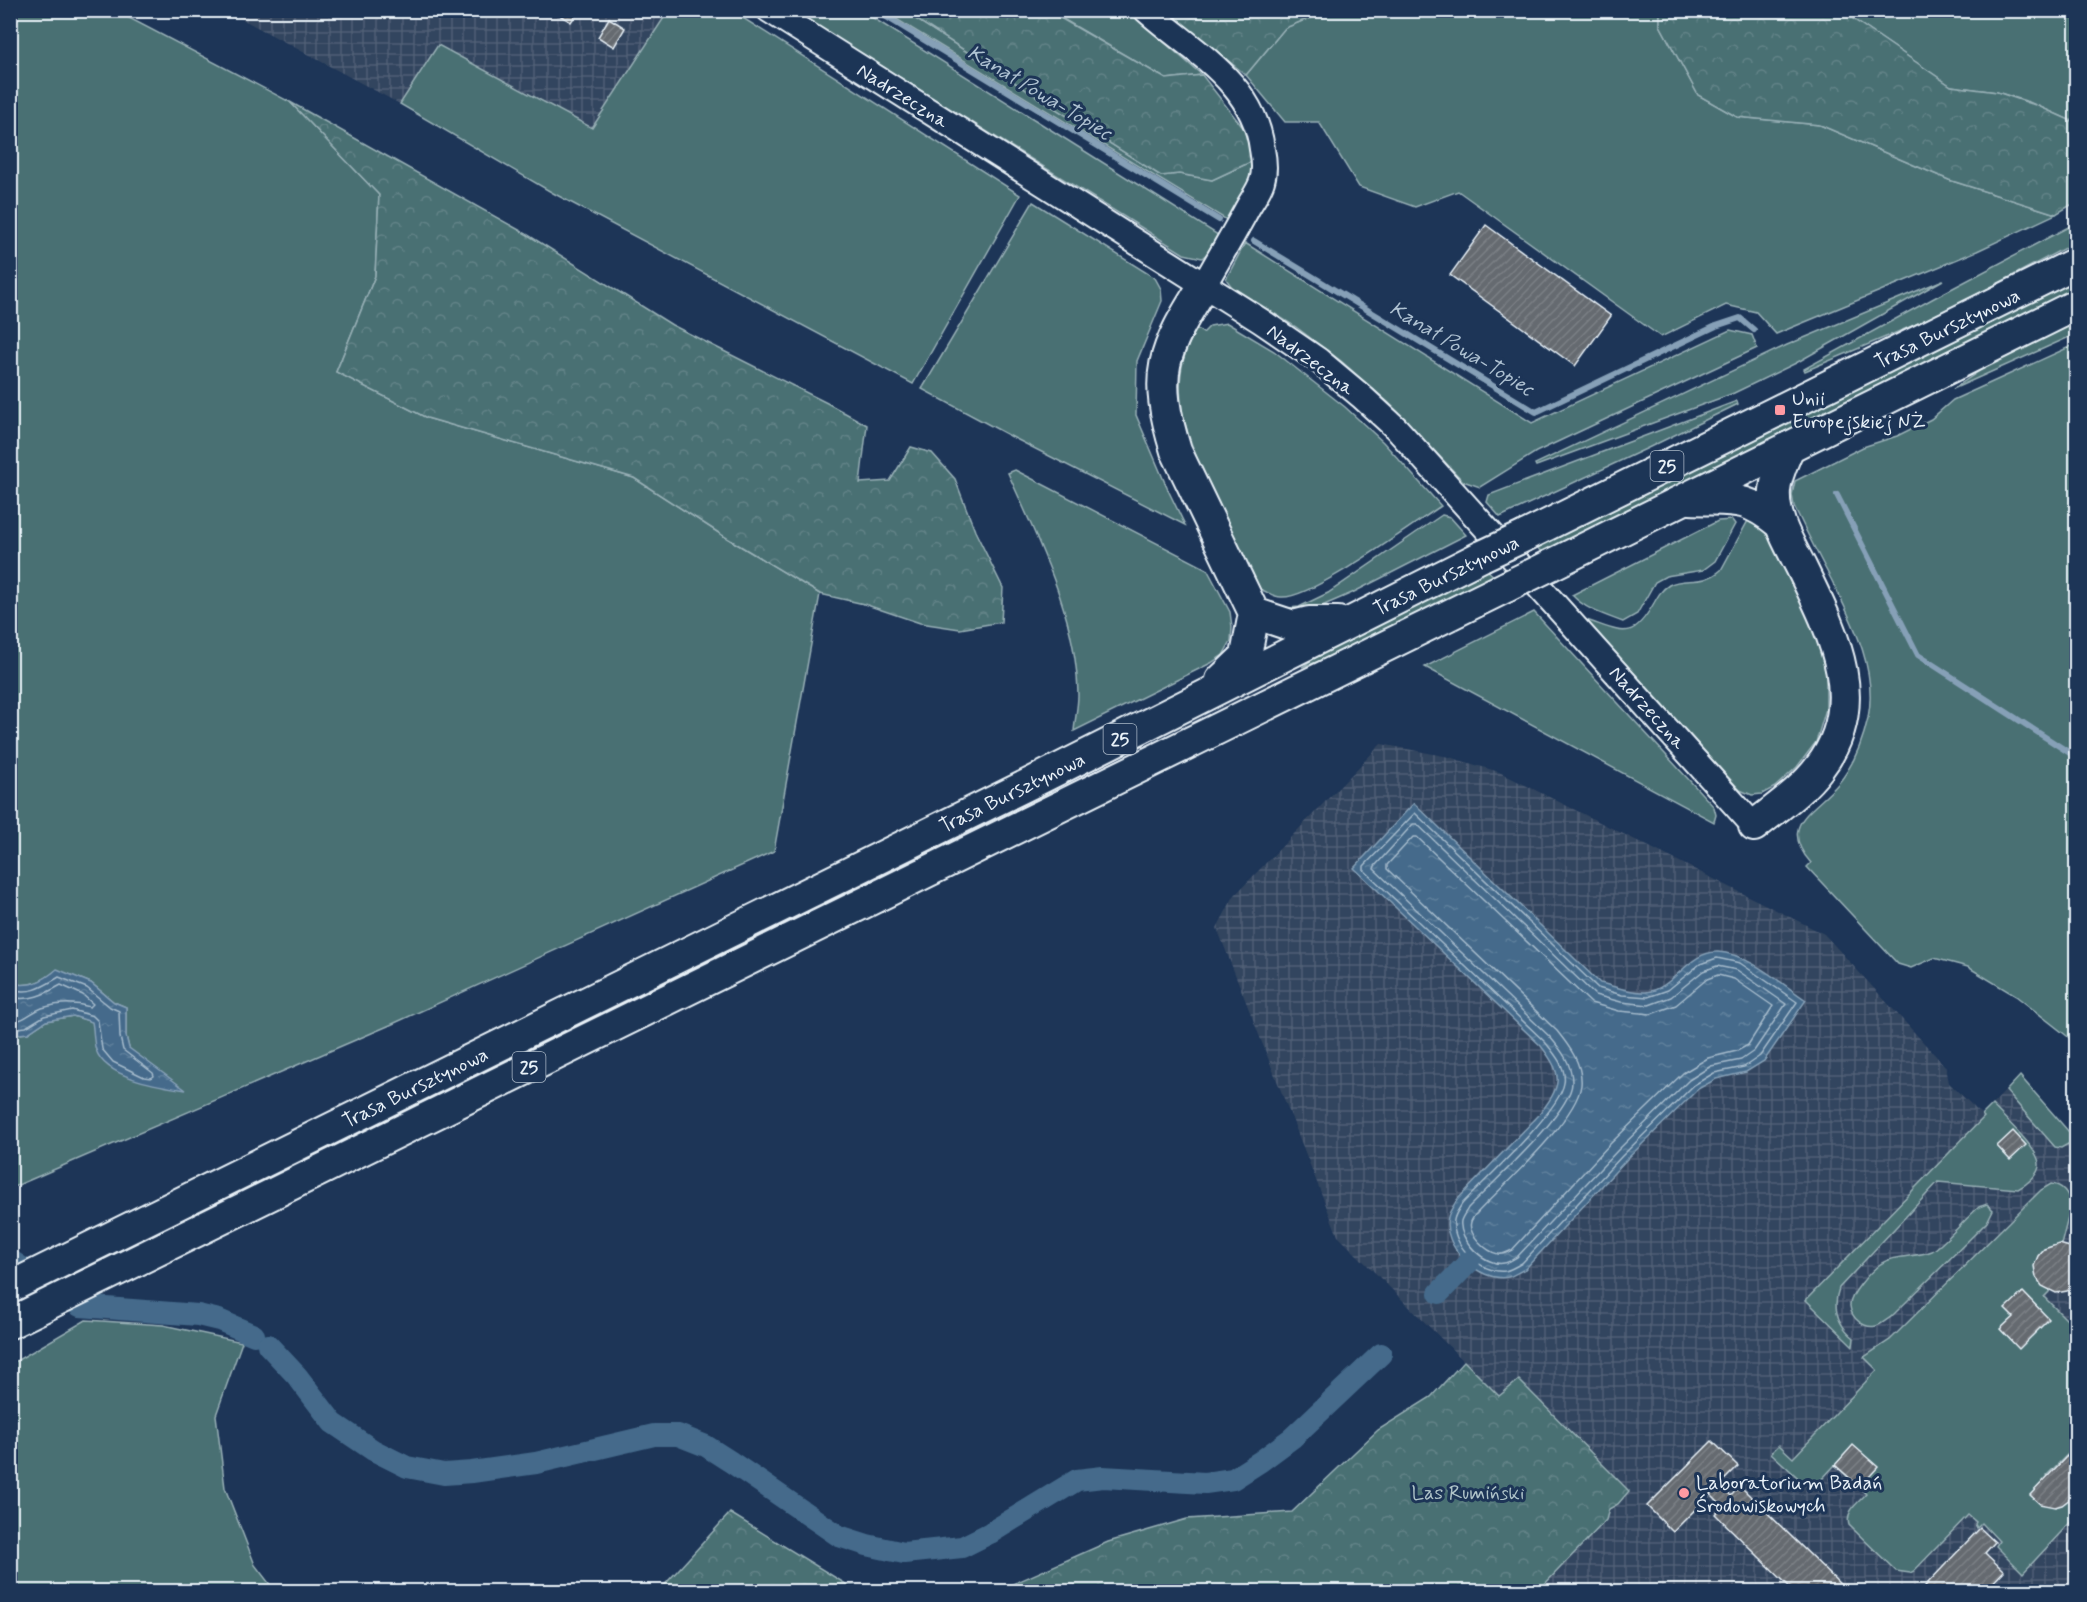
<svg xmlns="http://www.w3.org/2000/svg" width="2087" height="1602" viewBox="0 0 2087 1602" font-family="Mynerve,sans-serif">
  <defs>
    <pattern id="industrial-grid" width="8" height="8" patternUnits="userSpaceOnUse" patternTransform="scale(1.5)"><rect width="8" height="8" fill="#33455e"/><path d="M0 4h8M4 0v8" fill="none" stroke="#516076"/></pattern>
    <pattern id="forest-crowns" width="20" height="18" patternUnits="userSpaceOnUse" patternTransform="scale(1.5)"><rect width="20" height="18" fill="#496f73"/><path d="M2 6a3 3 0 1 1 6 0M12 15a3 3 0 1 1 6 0" fill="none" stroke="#638488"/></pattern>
    <pattern id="water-ripples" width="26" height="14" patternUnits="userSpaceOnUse" patternTransform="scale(1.5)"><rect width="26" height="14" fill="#446a8b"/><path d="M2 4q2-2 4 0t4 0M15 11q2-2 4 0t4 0" fill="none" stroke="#5f809c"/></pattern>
    <pattern id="building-hatch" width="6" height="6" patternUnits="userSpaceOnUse" patternTransform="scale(1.5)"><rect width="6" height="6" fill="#656a70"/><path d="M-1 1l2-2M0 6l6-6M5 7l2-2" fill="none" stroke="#7b8085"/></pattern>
  </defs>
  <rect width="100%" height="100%" fill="#1d3557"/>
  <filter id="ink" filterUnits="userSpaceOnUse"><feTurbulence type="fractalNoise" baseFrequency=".0167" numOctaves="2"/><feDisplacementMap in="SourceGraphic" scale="12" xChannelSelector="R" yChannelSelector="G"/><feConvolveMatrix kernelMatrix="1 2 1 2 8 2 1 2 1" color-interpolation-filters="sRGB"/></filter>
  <g filter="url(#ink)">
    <!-- industrial -->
    <g fill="url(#industrial-grid)">
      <polygon points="227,11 669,11 592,128 438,45 400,104"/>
      <polygon points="1381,744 1449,757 1499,772 1824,934 1946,1067 1949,1083 1982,1115 2020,1076 2076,1140 2076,1591 1538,1591 1606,1521 1609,1509 1618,1504 1518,1381 1499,1396 1338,1236 1217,928 1234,896"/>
    </g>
    <!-- grass -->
    <g fill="#496f73" stroke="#98b0b6" stroke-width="1.5">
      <polygon points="669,10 732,11 1020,195 913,384 553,193 400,104 438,45 592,128"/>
      <path d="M11,11H116L290,102L379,195L375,276L336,372L427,418L634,478L722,535L820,594L774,851L388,1026L11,1188L10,1035L28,1033L46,1021L73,1016L93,1022L96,1051L129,1048L126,1036V1007L114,1002L91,983L57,970C43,981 29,988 11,983Z"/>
      <polygon points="793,11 862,11 1218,235 1210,251 1202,258 1184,254"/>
      <polygon points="883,11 909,11 914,18 1161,176 1179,174 1212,180 1257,159 1260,167 1230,222"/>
      <polygon points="1058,11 1128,11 1202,75 1166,79 1056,15"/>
      <polygon points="1323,11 1660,11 1660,25 1698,95 1737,117 1820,125 1949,180 2056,214 1977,251 1776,334 1756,312 1726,305 1661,337 1458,191 1415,207 1359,187 1319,122 1285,122 1246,75 1285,28 1317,15"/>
      <polygon points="1845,11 2076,11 2076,123 2029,102 1997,92 1951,86 1853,19"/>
      <polygon points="1033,202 1155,278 1161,289 1162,301 1137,361 1136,415 1168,490 1185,525 1014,438 922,389"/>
      <polygon points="2076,223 2076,242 1938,315 1805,371 1804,369 1934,298"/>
      <polygon points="1245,243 1532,423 1730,330 1752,335 1757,348 1536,452 1480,487 1463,481 1389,403 1341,361 1296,327 1232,287 1226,279"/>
      <polygon points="2076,278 2076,291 1544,554 1536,545"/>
      <polygon points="1943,280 1796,363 1734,393 1536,466 1535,464 1787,345"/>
      <polygon points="2076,322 2076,334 1953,389 1987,366"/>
      <path d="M1227,323L1274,351L1345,407L1383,442L1441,506C1412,525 1310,600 1281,597C1274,597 1266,591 1259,589C1246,561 1233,534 1219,506C1193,451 1159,388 1197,329L1203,333L1210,326Z"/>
      <path d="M2076,344V1043L2016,996L1968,967L1934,958L1911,968L1898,964L1807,867L1811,863C1777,824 1814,812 1838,784C1853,766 1863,740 1868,718C1878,669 1852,621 1831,579C1818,555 1806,531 1794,506L1792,495L1795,481L1863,447L1897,436L1931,419L1953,400Z"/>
      <polygon points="1737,401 1738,404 1650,447 1500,517 1487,502 1489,495"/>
      <path d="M1015,470L1207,569L1230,612L1232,627L1231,641L1223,655L1211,663L1074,731C1075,719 1078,707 1078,695C1077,616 1039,543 1008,473Z"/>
      <polygon points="1442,515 1450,517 1466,535 1352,593 1315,609 1296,615 1278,609 1299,607 1328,593"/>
      <path d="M1750,517L1761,526L1771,541L1805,609L1820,649L1826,673V709L1816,742L1797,767L1775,787L1762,794L1752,795L1740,790L1728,777L1586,620C1623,632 1632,642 1654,603C1658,596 1661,590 1669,585C1684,576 1702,587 1721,570Z"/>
      <path d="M1732,520L1735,524L1715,561L1703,570L1666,576L1655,582L1637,614L1623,622C1605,615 1586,610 1572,595L1718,521Z"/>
      <polygon points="1487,570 1496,578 1331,657 1302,667 1328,649"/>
      <polygon points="1534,612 1714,807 1716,815 1714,822 1425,667"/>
      <polygon points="2020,1076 2076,1140 2076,1153 2068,1144 2061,1148 2055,1147 2006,1091"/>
      <path d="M1992,1105C2003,1117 2039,1149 2039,1164C2040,1174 2026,1185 2018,1189L1938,1182L1839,1288C1832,1308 1838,1325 1854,1338L1853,1346L1806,1300L1984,1117L1982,1115Z"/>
      <path d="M2051,1184C2064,1185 2069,1195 2071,1206L2049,1292L2044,1297L2068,1321L2076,1313V1446L2047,1475L2076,1509V1516L2023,1573L1996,1546L1999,1541L1982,1523L1977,1528L1975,1524L1976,1522L1968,1515L1914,1571L1910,1573L1896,1571L1849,1525C1845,1511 1858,1503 1866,1494L1835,1465C1827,1473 1819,1486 1807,1486L1771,1453L1779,1445L1793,1458L1877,1370L1864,1357L1890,1340L2041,1190Z"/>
      <path d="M1987,1204L1993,1210L1987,1222L1891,1317C1886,1320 1881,1325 1876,1326C1864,1329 1851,1318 1850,1306C1849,1295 1870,1272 1879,1265C1894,1254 1915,1258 1932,1251C1942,1246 1968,1216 1979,1207Z"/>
      <polygon points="86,1320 163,1325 242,1342 216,1415 225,1488 255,1565 275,1591 11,1591 11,1364"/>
    </g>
    <!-- forest -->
    <g fill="url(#forest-crowns)" stroke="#98b0b6" stroke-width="1.5">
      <polygon points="909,11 1048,11 1166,79 1202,75 1248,134 1257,159 1212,180 1179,174 1161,176 914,18"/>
      <polygon points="1167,11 1323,11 1317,15 1285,28 1246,75"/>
      <polygon points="1660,11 1845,11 1853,19 1951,86 1997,92 2038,106 2076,123 2076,202 2056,214 1949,180 1820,125 1737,117 1698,95 1660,25"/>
      <polygon points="290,102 528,235 672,325 827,403 867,425 860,483 890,481 911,447 932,453 955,479 975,531 1003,588 1001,622 960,629 920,623 864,604 820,594 722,535 634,478 427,418 336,372 375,276 379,195"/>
      <polygon points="1464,1361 1499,1396 1519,1380 1629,1491 1618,1504 1609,1509 1606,1520 1538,1591 997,1591 1108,1542 1187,1519 1292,1512 1378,1430 1431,1397"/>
      <polygon points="730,1513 849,1586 905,1591 659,1591"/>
    </g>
    <!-- water -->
    <g fill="url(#water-ripples)" stroke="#86a0b7" stroke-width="1.5">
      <path d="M1414,803L1600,983C1614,986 1631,993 1646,992C1674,989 1688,951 1718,952C1747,953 1782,984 1806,1000L1764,1061L1746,1072L1716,1079L1698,1089L1626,1160L1525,1269C1520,1271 1513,1276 1508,1277C1479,1283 1441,1246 1448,1217C1449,1212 1454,1205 1457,1200L1538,1116C1561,1086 1565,1077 1541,1046L1354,868Z"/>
      <path d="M57,969L91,983L114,1002L126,1007V1036L129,1048L186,1090C161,1086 106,1079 96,1050C93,1042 94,1031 92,1022L73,1016L46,1021L28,1033L11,1035V983C30,988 43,981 57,969Z"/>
    </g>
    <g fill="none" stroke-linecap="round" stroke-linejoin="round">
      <!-- shore -->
      <g stroke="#a6bbcc" stroke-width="1.5">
        <path d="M1415,813L1598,988L1622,995L1648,997L1668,990L1700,964L1717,958L1740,963L1797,1002L1760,1056L1744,1067L1714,1073L1694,1085L1622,1156L1522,1263C1517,1266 1510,1270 1505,1271C1481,1274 1451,1245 1454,1220C1455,1214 1459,1209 1462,1204C1484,1181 1560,1111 1564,1083C1567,1068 1554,1053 1545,1042L1364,870V866Z"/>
        <path d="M1413,824H1417L1595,995L1621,1002L1649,1005L1671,997L1703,971L1717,966L1737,970L1786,1004L1754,1051L1741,1060L1711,1066L1689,1080L1617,1151L1517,1257C1513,1259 1508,1263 1504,1263C1486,1267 1458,1240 1461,1221C1462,1217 1466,1212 1468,1208C1490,1185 1573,1111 1572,1082C1572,1063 1561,1050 1550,1037L1374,869L1375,866Z"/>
        <path d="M1413,837H1417L1591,1003L1619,1011L1651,1014L1676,1005L1707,979L1718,975L1734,979L1773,1006L1748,1045L1737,1051L1708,1058L1683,1073L1610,1144L1512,1250C1507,1252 1504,1255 1498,1254C1487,1252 1467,1234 1471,1222C1471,1221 1475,1214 1476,1214C1501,1187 1577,1120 1581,1085C1583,1064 1569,1046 1557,1031L1387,869V865Z"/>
        <path d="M10,989C32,995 42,987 59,977L87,988L110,1007L119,1011L120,1037L123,1050L153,1073L154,1076L151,1078L144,1077L113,1062L102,1049L98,1021L93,1016L72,1010L44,1016L26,1027L10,1029"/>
        <path d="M10,997C29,1002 45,994 61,985L83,995L93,1004L90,1007C74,1002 58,1003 42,1008C29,1013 27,1020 10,1022"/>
      </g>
      <!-- stream -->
      <g stroke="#86a0b7" stroke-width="6">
        <polyline points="875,10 1219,220"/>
        <polyline points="1254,241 1536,412 1716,326 1740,318 1754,330"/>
        <polyline points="1837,495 1918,655 2076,757"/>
      </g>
      <!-- canal -->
      <g stroke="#446a8b" stroke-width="22">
        <polyline points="10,1260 80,1306 198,1315 219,1320 254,1335"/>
        <polyline points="1439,1293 1469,1262"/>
        <polyline points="268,1345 297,1376 333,1423 373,1450 407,1467 444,1474 472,1472 536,1463 654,1435 678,1435 706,1446 731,1462 839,1536 867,1545 904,1553 962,1547 990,1533 1077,1480 1103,1477 1205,1483 1233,1479 1261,1461 1292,1438 1381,1354"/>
      </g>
    </g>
    <!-- building -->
    <g fill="url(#building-hatch)" stroke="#e8f1f8" stroke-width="1.5">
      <polygon points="558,10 579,10 571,22 556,13"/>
      <polygon points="609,18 625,28 614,47 598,37"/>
      <polygon points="1486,225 1611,316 1575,366 1450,275"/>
      <polygon points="2013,1131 2026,1145 2010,1160 1997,1146"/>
      <polygon points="2059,1244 2070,1247 2076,1253 2076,1284 2067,1291 2056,1293 2042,1286 2036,1277 2034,1266 2038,1256 2044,1249"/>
      <polygon points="2023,1292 2049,1319 2019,1349 2000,1329 2013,1317 2005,1309"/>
      <polygon points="1712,1441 1738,1466 1673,1532 1647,1506"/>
      <polygon points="1853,1445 1878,1467 1860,1487 1835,1465"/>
      <polygon points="2067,1456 2076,1466 2076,1492 2075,1495 2062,1505 2055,1507 2040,1504 2030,1495"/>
      <polygon points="1720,1485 1731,1496 1740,1486 1848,1592 1795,1592 1715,1514 1722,1506 1710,1494"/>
      <polygon points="1980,1528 1995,1542 1985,1553 2004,1571 1984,1592 1931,1592 1925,1586"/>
    </g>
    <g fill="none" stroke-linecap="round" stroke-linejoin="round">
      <defs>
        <g id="minor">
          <polyline points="769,10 1261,321 1318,360 1361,396 1396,428 1754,826"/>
          <path d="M1146,10C1192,51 1254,82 1262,149C1264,159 1265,172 1262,181C1259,191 1251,201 1247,209C1233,235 1218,260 1204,285"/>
        </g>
        <g id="major">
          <path d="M1204,285C1162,352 1152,373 1176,451L1254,613L1246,656L1221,680"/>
          <path d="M1690,499C1733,501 1743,494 1779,523"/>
          <polyline points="1525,536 2076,263"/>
          <polyline points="1551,565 2076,305"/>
          <polyline points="1254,613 1293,626 1309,622 1338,622"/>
          <path d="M1754,826C1776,808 1802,791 1819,768C1870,703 1832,631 1801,567C1789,543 1773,518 1775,490C1776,475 1784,460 1789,447"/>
          <polyline points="10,1287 1033,782 1482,556"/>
          <polyline points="10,1323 1508,586"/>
        </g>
      </defs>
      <!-- minor casing -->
      <use href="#minor" stroke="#e8f1f8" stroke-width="28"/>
      <!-- major casing -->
      <use href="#major" stroke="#e8f1f8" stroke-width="34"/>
      <!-- minor -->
      <use href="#minor" stroke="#1d3557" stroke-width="24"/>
      <!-- major -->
      <use href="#major" stroke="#1d3557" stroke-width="30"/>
      <defs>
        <g id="major-bridge">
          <polyline points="1482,556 1525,536"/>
          <polyline points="1508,586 1551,565"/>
        </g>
      </defs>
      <!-- major-bridge casing -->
      <use href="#major-bridge" stroke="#e8f1f8" stroke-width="34" stroke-linecap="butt"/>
      <!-- major-bridge -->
      <use href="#major-bridge" stroke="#1d3557" stroke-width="30"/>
    </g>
  </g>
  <!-- markers -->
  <g fill="#ff9aa2" stroke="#1d3557" stroke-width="2">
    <rect x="1774" y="404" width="12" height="12" rx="3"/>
    <circle cx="1684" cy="1493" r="6"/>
  </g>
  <g text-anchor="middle" stroke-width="6" stroke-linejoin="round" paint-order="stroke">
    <!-- shield labels -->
    <g fill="#1d3557" stroke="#abb9c8" stroke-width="1.5">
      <rect x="1650.5" y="451" width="33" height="30" rx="4.5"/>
      <rect x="1103.5" y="724" width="33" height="30" rx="4.5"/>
      <rect x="512.5" y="1052" width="33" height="30" rx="4.5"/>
    </g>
    <g font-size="18" font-weight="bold" fill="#e8f1f8">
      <text x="1667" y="472">25</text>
      <text x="1120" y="745">25</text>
      <text x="529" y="1073">25</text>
    </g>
    <!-- street labels -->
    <g font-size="20" fill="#e8f1f8" stroke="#1d3557">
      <text transform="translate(903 95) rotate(32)" y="7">Nadrzeczna</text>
      <text transform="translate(1947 328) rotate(-26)" y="7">Trasa Bursztynowa</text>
      <text transform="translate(1311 359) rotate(37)" y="7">Nadrzeczna</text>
      <text transform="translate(1446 575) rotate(-26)" y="7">Trasa Bursztynowa</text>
      <text transform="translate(1648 707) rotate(48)" y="7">Nadrzeczna</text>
      <text transform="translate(1012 792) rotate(-26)" y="7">Trasa Bursztynowa</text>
      <text transform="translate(415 1087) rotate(-26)" y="7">Trasa Bursztynowa</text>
    </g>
    <!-- poi labels -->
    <g font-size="20" fill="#e8f1f8" stroke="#1d3557" text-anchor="start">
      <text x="1792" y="405">Unii<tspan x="1792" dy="23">Europejskiej NŻ</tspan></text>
      <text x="1696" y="1489">Laboratorium Badań<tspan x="1696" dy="23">Środowiskowych</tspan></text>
    </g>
    <!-- park labels -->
    <g font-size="20" fill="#b0c4c9" stroke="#1d3557">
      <text x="1468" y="1499">Las Rumiński</text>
    </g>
    <!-- water labels -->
    <g font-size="21" font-style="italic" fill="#afc2d2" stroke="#1d3557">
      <text transform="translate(1040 92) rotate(31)" y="7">Kanał Powa-Topiec</text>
      <text transform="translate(1462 348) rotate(31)" y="7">Kanał Powa-Topiec</text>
    </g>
  </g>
  <!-- margin -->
  <rect width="2087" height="1602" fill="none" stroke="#1d3557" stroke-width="36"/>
  <rect x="18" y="18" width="2051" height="1566" fill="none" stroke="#e8f1f8" stroke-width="2" filter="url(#ink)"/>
</svg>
